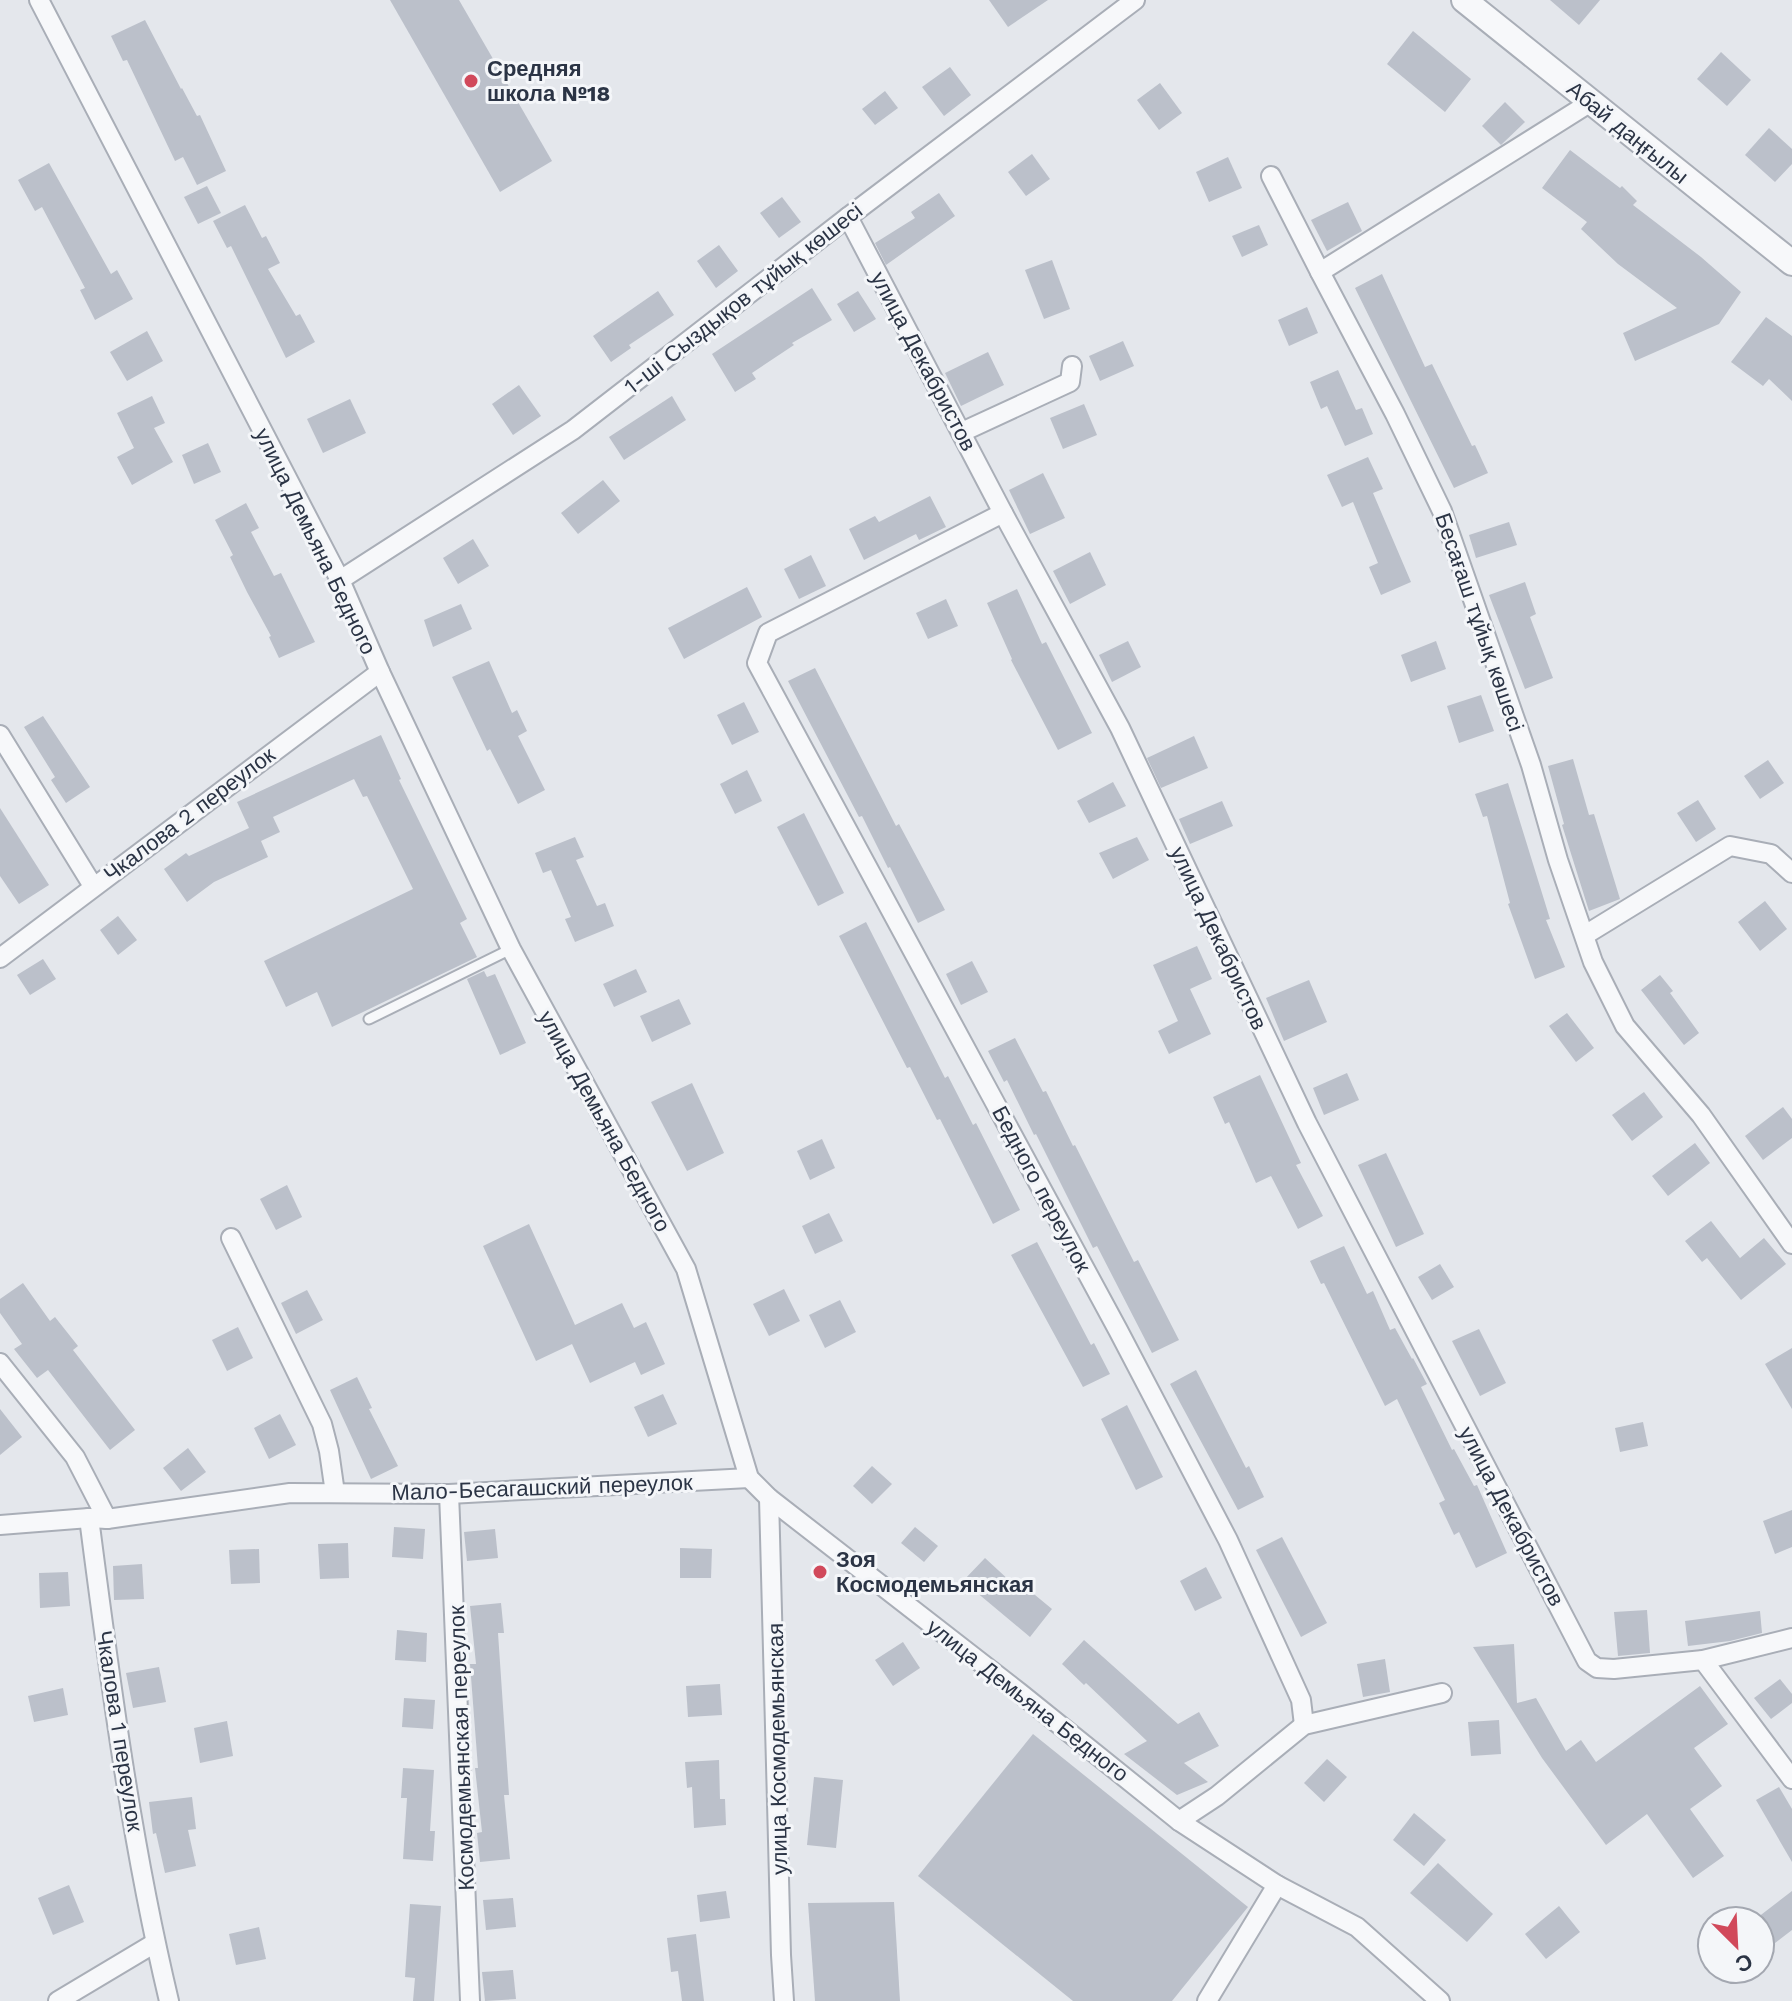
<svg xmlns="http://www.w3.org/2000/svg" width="1792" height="2001" viewBox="0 0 1792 2001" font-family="'Work Sans',sans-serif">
  <rect width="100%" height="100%" fill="#e4e7ec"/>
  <!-- building -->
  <g fill="#bbc0ca">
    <polygon points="390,0 459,0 552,161 500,192"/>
    <polygon points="989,0 1048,0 1008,27"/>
    <polygon points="1550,0 1600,0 1579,25"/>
    <polygon points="145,20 181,89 182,88 197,116 200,115 226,171 197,185 183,157 175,161 127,60 123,61 111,36"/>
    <polygon points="1413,31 1471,79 1445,112 1387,64"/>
    <polygon points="1721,52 1751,80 1727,106 1697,79"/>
    <polygon points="950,67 971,95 944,116 922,87"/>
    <polygon points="1160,83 1182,113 1159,130 1137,100"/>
    <polygon points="885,91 898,108 875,125 862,109"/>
    <polygon points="1505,102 1525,122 1501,145 1482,126"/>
    <polygon points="1769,128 1792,149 1792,164 1775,182 1745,155"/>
    <polygon points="1570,150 1620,188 1622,186 1637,201 1633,205 1701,257 1741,292 1719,324 1635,361 1623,333 1677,308 1618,264 1581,229 1587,222 1542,188"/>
    <polygon points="1032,154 1050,179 1026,196 1008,172"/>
    <polygon points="1228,157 1242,188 1209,202 1196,172"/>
    <polygon points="49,163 111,274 117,270 133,299 95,320 80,290 85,288 42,207 35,211 18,180"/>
    <polygon points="207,186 221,213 198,224 184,197"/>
    <polygon points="939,193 955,216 886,265 875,243 915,218 911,212"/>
    <polygon points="782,197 801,222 779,238 760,213"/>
    <polygon points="1348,202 1362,231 1327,251 1311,220"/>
    <polygon points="245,205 262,238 266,236 280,263 268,269 296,316 300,314 315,342 286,358 231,246 227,248 213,221"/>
    <polygon points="1259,225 1268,245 1242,257 1232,236"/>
    <polygon points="719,245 738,271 716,288 697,261"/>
    <polygon points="1052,260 1070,309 1044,319 1025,270"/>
    <polygon points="1382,274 1425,367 1432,364 1472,446 1475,445 1488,473 1454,488 1355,288"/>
    <polygon points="812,288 832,320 792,343 794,345 752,373 756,379 735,392 712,354"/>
    <polygon points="658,291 674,315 629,345 631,348 611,362 593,336"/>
    <polygon points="858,291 876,319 854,332 837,304"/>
    <polygon points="1307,307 1318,333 1289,346 1278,320"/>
    <polygon points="1766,317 1792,336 1792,401 1769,379 1763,386 1731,362"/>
    <polygon points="147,331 163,361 127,381 110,352"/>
    <polygon points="1123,341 1134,366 1100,381 1089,356"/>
    <polygon points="988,352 1004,385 961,406 945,373"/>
    <polygon points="1338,370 1356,410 1362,408 1373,434 1345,446 1327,406 1321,409 1310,382"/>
    <polygon points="519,385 541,416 513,435 492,404"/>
    <polygon points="152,396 165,423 154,428 173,462 132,485 117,457 134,448 117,413"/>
    <polygon points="672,396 686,420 624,460 609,437"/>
    <polygon points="350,399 366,433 323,453 307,419"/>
    <polygon points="1084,404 1097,435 1063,449 1050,418"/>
    <polygon points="208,443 221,472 194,484 182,455"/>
    <polygon points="1368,457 1383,489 1373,493 1411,582 1381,595 1369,567 1378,563 1353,502 1342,507 1327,475"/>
    <polygon points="1043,473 1065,518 1030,534 1009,490"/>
    <polygon points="603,480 620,501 578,534 561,513"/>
    <polygon points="930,496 946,527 919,540 916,534 864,560 849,529 875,516 879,522"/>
    <polygon points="246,503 259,528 251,532 274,576 281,573 315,642 279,658 269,637 271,636 247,592 230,557 233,555 215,520"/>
    <polygon points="1509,522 1517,545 1476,558 1469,535"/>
    <polygon points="473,539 489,566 458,584 443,558"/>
    <polygon points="1090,552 1106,585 1070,604 1053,571"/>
    <polygon points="811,555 826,586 799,599 784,569"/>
    <polygon points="1525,582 1536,614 1530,617 1553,678 1525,689 1489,595"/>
    <polygon points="747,587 762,617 684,659 668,628"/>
    <polygon points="1017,589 1042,644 1046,642 1092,733 1058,750 1011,660 1012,659 987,603"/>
    <polygon points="946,599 958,626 928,639 916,613"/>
    <polygon points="461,604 472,629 433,647 424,620"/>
    <polygon points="1128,641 1141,667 1112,682 1099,655"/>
    <polygon points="1436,641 1446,669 1411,682 1401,655"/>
    <polygon points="489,661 512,713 517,710 527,731 518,736 545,790 518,804 490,749 487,751 452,677"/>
    <polygon points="815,668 896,826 899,824 945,910 918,923 890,867 888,868 862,816 859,817 788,681"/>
    <polygon points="1481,695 1494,731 1459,743 1447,706"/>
    <polygon points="744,702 759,732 732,745 717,715"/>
    <polygon points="43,716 90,787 66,803 51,780 55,777 24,727"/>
    <polygon points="381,735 401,779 399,780 467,919 460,923 477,957 332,1027 317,992 286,1007 264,961 413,889 367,796 363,797 354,779 273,817 280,832 261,841 268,857 214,882 187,902 164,869 186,853 189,856 249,828 237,802"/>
    <polygon points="1194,736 1208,768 1161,788 1147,758"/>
    <polygon points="1573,759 1589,815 1594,814 1620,899 1589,911 1562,825 1564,824 1548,766"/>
    <polygon points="1768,760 1784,783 1760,799 1744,776"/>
    <polygon points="747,770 762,801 735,814 720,784"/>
    <polygon points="1113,782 1126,806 1089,823 1077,801"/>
    <polygon points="1508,783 1550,919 1546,920 1565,967 1535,979 1508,904 1510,903 1487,816 1483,817 1475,794"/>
    <polygon points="1698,800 1716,829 1696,842 1677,813"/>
    <polygon points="1222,801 1233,826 1190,844 1179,819"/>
    <polygon points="0,808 49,885 19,904 0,876"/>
    <polygon points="804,813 844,893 818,906 777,827"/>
    <polygon points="575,837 584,857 576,860 597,906 605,903 614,926 575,942 565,919 571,917 551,870 543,873 535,853"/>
    <polygon points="1137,837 1149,860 1113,879 1099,853"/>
    <polygon points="1765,901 1787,929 1760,951 1738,922"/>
    <polygon points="118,916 137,940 118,955 100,930"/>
    <polygon points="866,922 945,1078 948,1076 973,1125 976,1123 1020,1210 993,1224 940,1119 937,1120 910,1067 907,1068 839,936"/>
    <polygon points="1197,946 1212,979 1190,989 1211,1034 1169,1054 1158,1031 1178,1021 1153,965"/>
    <polygon points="43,959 56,979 30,995 17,975"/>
    <polygon points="972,961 988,992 961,1005 946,974"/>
    <polygon points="636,969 647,992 614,1007 603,984"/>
    <polygon points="484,971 487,977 495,974 526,1043 500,1055 467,979"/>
    <polygon points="1660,975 1673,991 1670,993 1699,1033 1684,1045 1641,990"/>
    <polygon points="1309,980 1327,1022 1284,1041 1266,998"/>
    <polygon points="679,999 691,1024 652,1042 640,1016"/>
    <polygon points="1567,1013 1594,1048 1576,1062 1549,1026"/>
    <polygon points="1015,1038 1043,1092 1046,1091 1073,1146 1075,1145 1134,1262 1138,1260 1179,1340 1152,1353 1097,1246 1093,1248 1036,1134 1034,1135 1007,1080 1004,1082 988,1051"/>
    <polygon points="1347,1073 1359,1100 1324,1115 1313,1088"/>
    <polygon points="1260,1075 1301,1163 1296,1165 1323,1216 1298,1229 1271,1176 1256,1183 1229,1122 1225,1124 1213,1097"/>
    <polygon points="692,1083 724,1153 687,1171 651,1102"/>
    <polygon points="1644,1092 1663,1117 1632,1141 1612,1115"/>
    <polygon points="1783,1107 1792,1119 1792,1138 1763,1160 1745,1136"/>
    <polygon points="822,1139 835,1168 810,1180 797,1151"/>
    <polygon points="1695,1143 1710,1163 1668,1196 1652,1176"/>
    <polygon points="1386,1153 1424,1234 1396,1247 1358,1165"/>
    <polygon points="287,1185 302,1217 276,1230 260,1199"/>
    <polygon points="829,1213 843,1241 815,1254 802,1226"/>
    <polygon points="1711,1221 1740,1258 1764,1238 1786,1264 1741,1300 1707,1258 1702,1262 1685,1241"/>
    <polygon points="529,1224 575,1325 622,1303 634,1328 646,1322 665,1364 641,1375 635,1362 590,1383 572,1344 536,1361 483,1246"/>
    <polygon points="1037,1242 1091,1345 1094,1343 1110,1374 1083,1387 1011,1255"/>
    <polygon points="1344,1246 1367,1294 1373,1291 1390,1330 1395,1328 1412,1359 1413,1358 1427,1384 1421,1387 1452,1450 1454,1449 1474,1486 1477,1485 1507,1553 1476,1568 1459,1532 1454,1535 1439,1503 1445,1500 1397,1399 1385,1406 1324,1283 1321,1284 1310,1261"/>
    <polygon points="1440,1264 1454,1287 1432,1300 1418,1277"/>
    <polygon points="23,1283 50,1321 55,1317 78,1346 73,1350 135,1430 110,1450 48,1370 37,1378 14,1349 22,1344 0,1313 0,1299"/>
    <polygon points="784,1289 800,1321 769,1336 753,1304"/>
    <polygon points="307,1290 323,1320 296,1334 281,1303"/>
    <polygon points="840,1300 856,1332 825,1348 809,1315"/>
    <polygon points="238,1327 253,1358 227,1371 212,1340"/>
    <polygon points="1479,1329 1506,1383 1480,1396 1452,1341"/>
    <polygon points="1792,1348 1792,1409 1765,1364"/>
    <polygon points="1196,1370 1246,1468 1249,1466 1264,1497 1238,1510 1170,1384"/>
    <polygon points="357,1377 372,1408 369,1409 398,1466 371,1479 330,1390"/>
    <polygon points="663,1394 677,1424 648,1437 634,1407"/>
    <polygon points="1127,1405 1163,1477 1136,1490 1101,1419"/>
    <polygon points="0,1409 22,1437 0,1455"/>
    <polygon points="280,1414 296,1445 269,1459 254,1428"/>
    <polygon points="1643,1422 1648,1446 1620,1452 1615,1428"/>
    <polygon points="188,1448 206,1472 181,1491 163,1468"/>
    <polygon points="872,1466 892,1484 872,1504 853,1486"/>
    <polygon points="1792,1510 1792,1547 1775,1554 1763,1521"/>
    <polygon points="394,1527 425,1529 423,1559 392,1557"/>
    <polygon points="915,1527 938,1546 924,1562 901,1543"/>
    <polygon points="495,1529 498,1558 467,1561 464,1532"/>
    <polygon points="1282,1537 1327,1623 1301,1637 1256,1550"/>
    <polygon points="348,1543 349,1578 320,1579 318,1544"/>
    <polygon points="680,1548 712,1549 711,1578 680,1578"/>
    <polygon points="259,1549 260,1583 231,1584 229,1550"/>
    <polygon points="985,1558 1025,1595 1029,1590 1052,1609 1030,1637 963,1581"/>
    <polygon points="142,1564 144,1599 114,1600 113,1566"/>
    <polygon points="1206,1567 1222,1598 1195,1611 1180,1581"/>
    <polygon points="68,1572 70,1606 40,1608 39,1573"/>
    <polygon points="501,1603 504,1633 498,1633 509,1795 504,1795 510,1859 480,1862 477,1833 482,1832 475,1768 478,1768 470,1664 476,1664 470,1606"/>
    <polygon points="1647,1610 1650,1653 1618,1656 1614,1612"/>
    <polygon points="1760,1611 1762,1633 1730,1641 1688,1646 1685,1621"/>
    <polygon points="397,1630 427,1633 426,1662 395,1660"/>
    <polygon points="1084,1640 1178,1724 1199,1712 1219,1746 1184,1763 1208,1782 1177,1795 1124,1754 1147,1741 1086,1683 1084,1685 1062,1664"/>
    <polygon points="903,1642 920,1668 893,1686 875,1660"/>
    <polygon points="1514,1644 1517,1703 1536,1698 1566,1751 1581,1740 1596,1762 1700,1686 1728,1724 1694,1748 1722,1786 1690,1809 1724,1856 1693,1878 1647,1814 1606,1845 1542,1758 1473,1647"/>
    <polygon points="1385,1659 1390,1692 1363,1697 1357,1664"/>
    <polygon points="159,1667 166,1702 133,1708 126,1673"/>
    <polygon points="1780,1679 1792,1694 1792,1703 1771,1719 1754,1698"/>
    <polygon points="720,1684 722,1715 688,1717 686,1686"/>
    <polygon points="63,1688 68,1715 34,1722 28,1696"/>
    <polygon points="404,1698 435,1700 433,1729 402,1727"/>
    <polygon points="1499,1720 1501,1754 1471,1756 1468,1722"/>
    <polygon points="227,1721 233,1756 200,1763 194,1728"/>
    <polygon points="1033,1734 1248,1907 1172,2001 1073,2001 918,1876"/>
    <polygon points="1327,1759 1347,1777 1324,1802 1304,1783"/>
    <polygon points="719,1760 720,1799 725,1799 726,1825 694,1828 692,1787 687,1788 685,1762"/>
    <polygon points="403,1768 434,1770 430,1831 435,1831 433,1861 403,1859 407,1798 401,1798"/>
    <polygon points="814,1777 843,1780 836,1848 807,1845"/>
    <polygon points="1779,1787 1792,1809 1792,1862 1756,1800"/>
    <polygon points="192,1797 196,1829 188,1830 196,1866 165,1873 156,1833 153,1834 149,1802"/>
    <polygon points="1414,1813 1446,1840 1424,1866 1393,1840"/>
    <polygon points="1438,1863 1493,1914 1467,1942 1410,1893"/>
    <polygon points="69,1885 84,1922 53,1935 38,1898"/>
    <polygon points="726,1891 730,1918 700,1922 697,1895"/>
    <polygon points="1792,1891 1792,1930 1771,1946 1760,1932 1760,1921 1753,1921"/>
    <polygon points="513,1898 516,1927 486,1930 483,1900"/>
    <polygon points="894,1902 900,2001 815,2001 808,1903"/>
    <polygon points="410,1904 441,1906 434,2001 413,2001 415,1978 405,1977"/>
    <polygon points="1559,1906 1580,1932 1546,1959 1525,1934"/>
    <polygon points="259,1927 266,1959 236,1965 229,1934"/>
    <polygon points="696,1934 704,2001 682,2001 678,1971 671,1972 667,1938"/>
    <polygon points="513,1970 516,1999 485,2001 482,1972"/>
  </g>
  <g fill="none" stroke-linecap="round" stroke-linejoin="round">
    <defs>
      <polyline id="service" points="369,1019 511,949"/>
      <g id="minor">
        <polyline points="39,0 340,580 380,672 511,949 686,1269 749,1478 769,1498 1020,1693 1179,1821 1277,1885 1357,1927 1440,2001"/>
        <polyline points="1591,102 1320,272 1395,414 1442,511 1531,765 1558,860 1593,962 1625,1026 1701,1115 1792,1244"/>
        <polyline points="1271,176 1320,272"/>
        <polyline points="848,217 1003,513 1120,728 1307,1123 1587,1661 1597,1668 1614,1669 1703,1660 1792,1638"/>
        <polyline points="962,432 1070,382 1072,366"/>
        <polyline points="1003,513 768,633 757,663 1118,1330 1228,1540 1301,1700 1304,1725"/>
        <polyline points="340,580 573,430 848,217 1135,0"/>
        <polyline points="0,735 93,886"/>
        <polyline points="1585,935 1730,846 1771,854 1792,873"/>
        <polyline points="0,958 380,672"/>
        <polyline points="231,1238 322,1424 329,1451 335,1493"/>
        <polyline points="0,1363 75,1457 107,1519"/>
        <polyline points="449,1494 470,2001"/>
        <polyline points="769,1498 781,1955 784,2001"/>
        <path d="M89,1518C110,1680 131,1842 169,2001"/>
        <polyline points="0,1525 89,1518 107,1519 290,1493 449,1494 749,1478"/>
        <polyline points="1703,1660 1792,1779"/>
        <polyline points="1179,1821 1217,1796 1304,1725 1442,1693"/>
        <polyline points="58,2001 155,1943"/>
        <polyline points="1207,2001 1277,1885"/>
      </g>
      <polyline id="tertiary" points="1464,0 1792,263"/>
    </defs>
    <!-- service casing -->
    <use href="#service" stroke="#a9aeb7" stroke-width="13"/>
    <!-- minor casing -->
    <use href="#minor" stroke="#a9aeb7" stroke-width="22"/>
    <!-- tertiary casing -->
    <use href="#tertiary" stroke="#a9aeb7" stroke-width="28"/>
    <!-- service -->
    <use href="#service" stroke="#f7f8fa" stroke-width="9"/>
    <!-- minor -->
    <use href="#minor" stroke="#f7f8fa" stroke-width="18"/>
    <!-- tertiary -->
    <use href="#tertiary" stroke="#f7f8fa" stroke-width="24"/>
  </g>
  <!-- markers -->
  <g fill="#d1495b" stroke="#f4f6f9" stroke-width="3">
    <circle cx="471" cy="81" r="8"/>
    <circle cx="820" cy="1572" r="8"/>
  </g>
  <g text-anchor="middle" stroke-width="6" stroke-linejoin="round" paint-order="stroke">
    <!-- poi labels -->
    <g font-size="22" font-weight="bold" fill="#2b3445" stroke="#f4f6f9" text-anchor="start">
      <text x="487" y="76">Средняя<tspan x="487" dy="25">школа №18</tspan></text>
      <text x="836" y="1567">Зоя<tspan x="836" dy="25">Космодемьянская</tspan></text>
    </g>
    <!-- street labels -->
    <g font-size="22" fill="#2b3445" stroke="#f4f6f9">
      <text transform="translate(1628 132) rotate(39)" y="8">Абай даңғылы</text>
      <text transform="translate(743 298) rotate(-38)" y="8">1-ші Сыздықов тұйық көшесі</text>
      <text transform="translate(924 361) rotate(62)" y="8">улица Декабристов</text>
      <text transform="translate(316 541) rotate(64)" y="8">улица Демьяна Бедного</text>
      <text transform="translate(1480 622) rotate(71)" y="8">Бесағаш тұйық көшесі</text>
      <text transform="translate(189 814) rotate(-37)" y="8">Чкалова 2 переулок</text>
      <text transform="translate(1219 938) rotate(65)" y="8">улица Декабристов</text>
      <text transform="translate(605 1121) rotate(61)" y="8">улица Демьяна Бедного</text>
      <text transform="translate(1042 1189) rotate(62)" y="8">Бедного переулок</text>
      <text transform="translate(542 1487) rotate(-2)" y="8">Мало-Бесагашский переулок</text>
      <text transform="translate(1512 1516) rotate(62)" y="8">улица Декабристов</text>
      <text transform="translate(1028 1700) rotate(38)" y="8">улица Демьяна Бедного</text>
      <text transform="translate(120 1731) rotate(81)" y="8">Чкалова 1 переулок</text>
      <text transform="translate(461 1748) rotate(-92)" y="8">Космодемьянская переулок</text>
      <text transform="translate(777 1749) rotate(-91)" y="8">улица Космодемьянская</text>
    </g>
  </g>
  <!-- north arrow -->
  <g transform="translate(1736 1945) rotate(156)"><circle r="38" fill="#f4f6f9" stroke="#a4a8b1" stroke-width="2"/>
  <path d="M0-6L14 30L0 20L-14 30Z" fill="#d1495b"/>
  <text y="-12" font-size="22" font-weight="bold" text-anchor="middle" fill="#2b3445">С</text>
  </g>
</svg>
